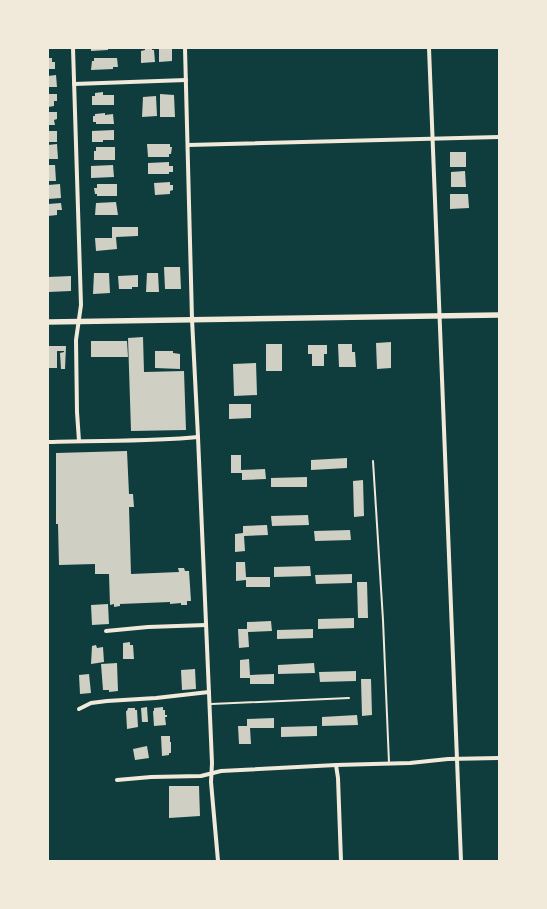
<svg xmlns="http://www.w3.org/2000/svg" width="547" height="909" viewBox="0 0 547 909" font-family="'Alegreya Sans',sans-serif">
  <rect width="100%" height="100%" fill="#0f3d3e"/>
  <!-- building -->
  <g fill="#cfcfc3">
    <polygon points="91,48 108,48 108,50 91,51"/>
    <polygon points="145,48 152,48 152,50 154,50 155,62 141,63 141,51 145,50"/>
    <polygon points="159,48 172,48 172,61 159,62"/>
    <polygon points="48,58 52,58 52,62 55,62 55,69 48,69"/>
    <polygon points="94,58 117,58 118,67 113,67 113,69 91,70 92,61 94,61"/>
    <polygon points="56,75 57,87 48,87 48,76"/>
    <polygon points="103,92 103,95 114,95 114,105 92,105 92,96 95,96 95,93"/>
    <polygon points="48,94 57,94 57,101 54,101 54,106 48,107"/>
    <polygon points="160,94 174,95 175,117 160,117"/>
    <polygon points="156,96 157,116 142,117 143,97"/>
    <polygon points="48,112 57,112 57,119 54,120 55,125 48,125"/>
    <polygon points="105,113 105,115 113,114 114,124 96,124 96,122 93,122 93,116 95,116 95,114"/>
    <polygon points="114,130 114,140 103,140 103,142 92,142 92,131"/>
    <rect x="48" y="131" width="9" height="11"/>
    <polygon points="57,144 58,159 48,159 48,145"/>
    <polygon points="147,144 170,144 170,147 172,147 171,154 169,154 169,157 148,157"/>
    <polygon points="96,147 115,147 115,160 94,160 94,151 96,151"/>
    <rect x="450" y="152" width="16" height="15"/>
    <polygon points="169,162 169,166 173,166 173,172 169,172 169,174 148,174 148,163"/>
    <polygon points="48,165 55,165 56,181 48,181"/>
    <polygon points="113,165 114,177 91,178 91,166"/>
    <polygon points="465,171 466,187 451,187 451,172"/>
    <polygon points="170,182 170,185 173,185 173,190 170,191 170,194 155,195 154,183"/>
    <polygon points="60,184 61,198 48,199 48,185"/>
    <polygon points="97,184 117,184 117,196 97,196 97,194 95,194 94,188 97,188"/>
    <polygon points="450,194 468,194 469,208 450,209"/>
    <polygon points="116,202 118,215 95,215 96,203"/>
    <polygon points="61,203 62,210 57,210 57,215 48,216 48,204"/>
    <polygon points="112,227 138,227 138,236 116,237 117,249 96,251 95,238 112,238"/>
    <polygon points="164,267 180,267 181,289 165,289"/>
    <polygon points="94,273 109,273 110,293 93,294"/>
    <polygon points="147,273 158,273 159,292 146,292"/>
    <polygon points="138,275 138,287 132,287 132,289 119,289 118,276"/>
    <polygon points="71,276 71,291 48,292 48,277"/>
    <polygon points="143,337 144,372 184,371 186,430 131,431 128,338"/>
    <polygon points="91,341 127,341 128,357 91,357"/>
    <polygon points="391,342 391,368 377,369 376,343"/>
    <rect x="266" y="344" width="16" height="27"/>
    <polygon points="338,344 352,344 352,352 355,352 356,367 339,367"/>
    <polygon points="308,345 327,345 327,354 324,354 324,366 312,366 312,354 308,354"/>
    <polygon points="48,346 66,346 65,369 61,369 60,353 64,352 64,351 57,351 57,368 48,368"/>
    <polygon points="155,351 173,351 173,353 180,354 180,369 155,368"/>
    <polygon points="256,363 257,395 234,396 233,364"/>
    <polygon points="229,404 251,404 251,418 229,419"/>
    <polygon points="127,451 129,494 133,494 134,507 129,507 131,574 179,572 178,568 184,568 185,571 189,571 191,601 187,601 187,605 181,605 181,603 170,604 170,602 120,604 120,606 114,607 114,604 110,605 109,574 95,574 95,564 59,565 58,524 56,524 56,453"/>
    <polygon points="231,455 241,455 241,470 265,469 266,479 242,480 242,473 231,473"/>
    <polygon points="347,458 347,468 311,470 311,460"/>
    <polygon points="307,477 307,487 271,487 271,478"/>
    <polygon points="363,480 364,516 354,517 353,481"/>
    <polygon points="308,515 309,525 272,526 271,516"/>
    <polygon points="267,525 268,535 244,536 245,551 235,552 235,534 243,533 243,526"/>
    <polygon points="350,530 351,540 315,541 314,531"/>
    <polygon points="236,562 245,562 246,577 270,577 270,587 246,587 246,580 236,581"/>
    <polygon points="310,566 311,576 274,577 274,567"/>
    <polygon points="352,574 352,583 316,584 315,575"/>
    <polygon points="357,582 367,582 368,618 358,618"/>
    <polygon points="108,604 109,624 92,625 91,605"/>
    <polygon points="354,618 354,628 318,629 318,619"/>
    <polygon points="271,621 272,631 248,632 249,647 239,648 238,629 247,629 247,622"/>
    <polygon points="313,629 313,638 277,639 277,630"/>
    <polygon points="130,642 130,645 133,645 134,659 123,659 123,643"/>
    <polygon points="96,645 97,648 103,647 104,662 91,664 92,646"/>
    <polygon points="249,659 250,675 274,674 274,684 250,684 250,678 240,678 240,660"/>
    <polygon points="117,663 118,691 109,692 109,690 103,690 101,664"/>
    <polygon points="314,663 315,673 278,674 278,665"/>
    <polygon points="195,669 196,689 182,690 181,670"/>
    <polygon points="356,671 356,681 320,682 319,672"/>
    <polygon points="89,674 91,693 80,694 79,675"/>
    <polygon points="361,679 371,679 372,715 362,716"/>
    <polygon points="147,707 148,722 142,722 141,708"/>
    <polygon points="163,707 163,710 165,710 165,715 167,715 167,717 165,717 166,725 154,726 153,711 154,711 154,708"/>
    <polygon points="128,708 135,708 135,710 137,710 138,727 127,729 126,711 127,711"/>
    <polygon points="357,715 358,725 322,726 322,717"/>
    <polygon points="274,718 274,728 250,728 251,744 239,744 238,726 247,726 247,719"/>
    <polygon points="317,726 317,736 281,737 281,727"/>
    <polygon points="161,736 170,736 170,742 171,742 171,753 169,753 169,755 162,756"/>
    <polygon points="147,746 149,758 135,760 133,749"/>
    <polygon points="169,786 199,786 200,816 169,818"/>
  </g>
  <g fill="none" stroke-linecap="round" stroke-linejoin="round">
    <!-- service -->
    <g stroke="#f1e9da" stroke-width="2">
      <polyline points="373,461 383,620 389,763"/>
      <polyline points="211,704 349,698"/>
    </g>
    <!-- minor -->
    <g stroke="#f1e9da" stroke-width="4">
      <polyline points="73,48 81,305 76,340 77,412 79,441"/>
      <polyline points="185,48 192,319 198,437 212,763 211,782 218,861"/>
      <polyline points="429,48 461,861"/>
      <polyline points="74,84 186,80"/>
      <polyline points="188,145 499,137"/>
      <path d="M48,442C98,440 148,442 198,437"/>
      <polyline points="106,631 148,627 206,625"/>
      <polyline points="79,709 91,703 107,701 156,698 209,692"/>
      <polyline points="336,765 338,778 341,861"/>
      <polyline points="117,780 151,777 201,776 221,771 336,765 410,763 448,759 499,758"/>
    </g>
    <!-- secondary -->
    <polyline stroke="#f1e9da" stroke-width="5.5" points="48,322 499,315"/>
  </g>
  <!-- border -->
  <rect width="547" height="909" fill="none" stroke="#f1e9da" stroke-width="98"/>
</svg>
